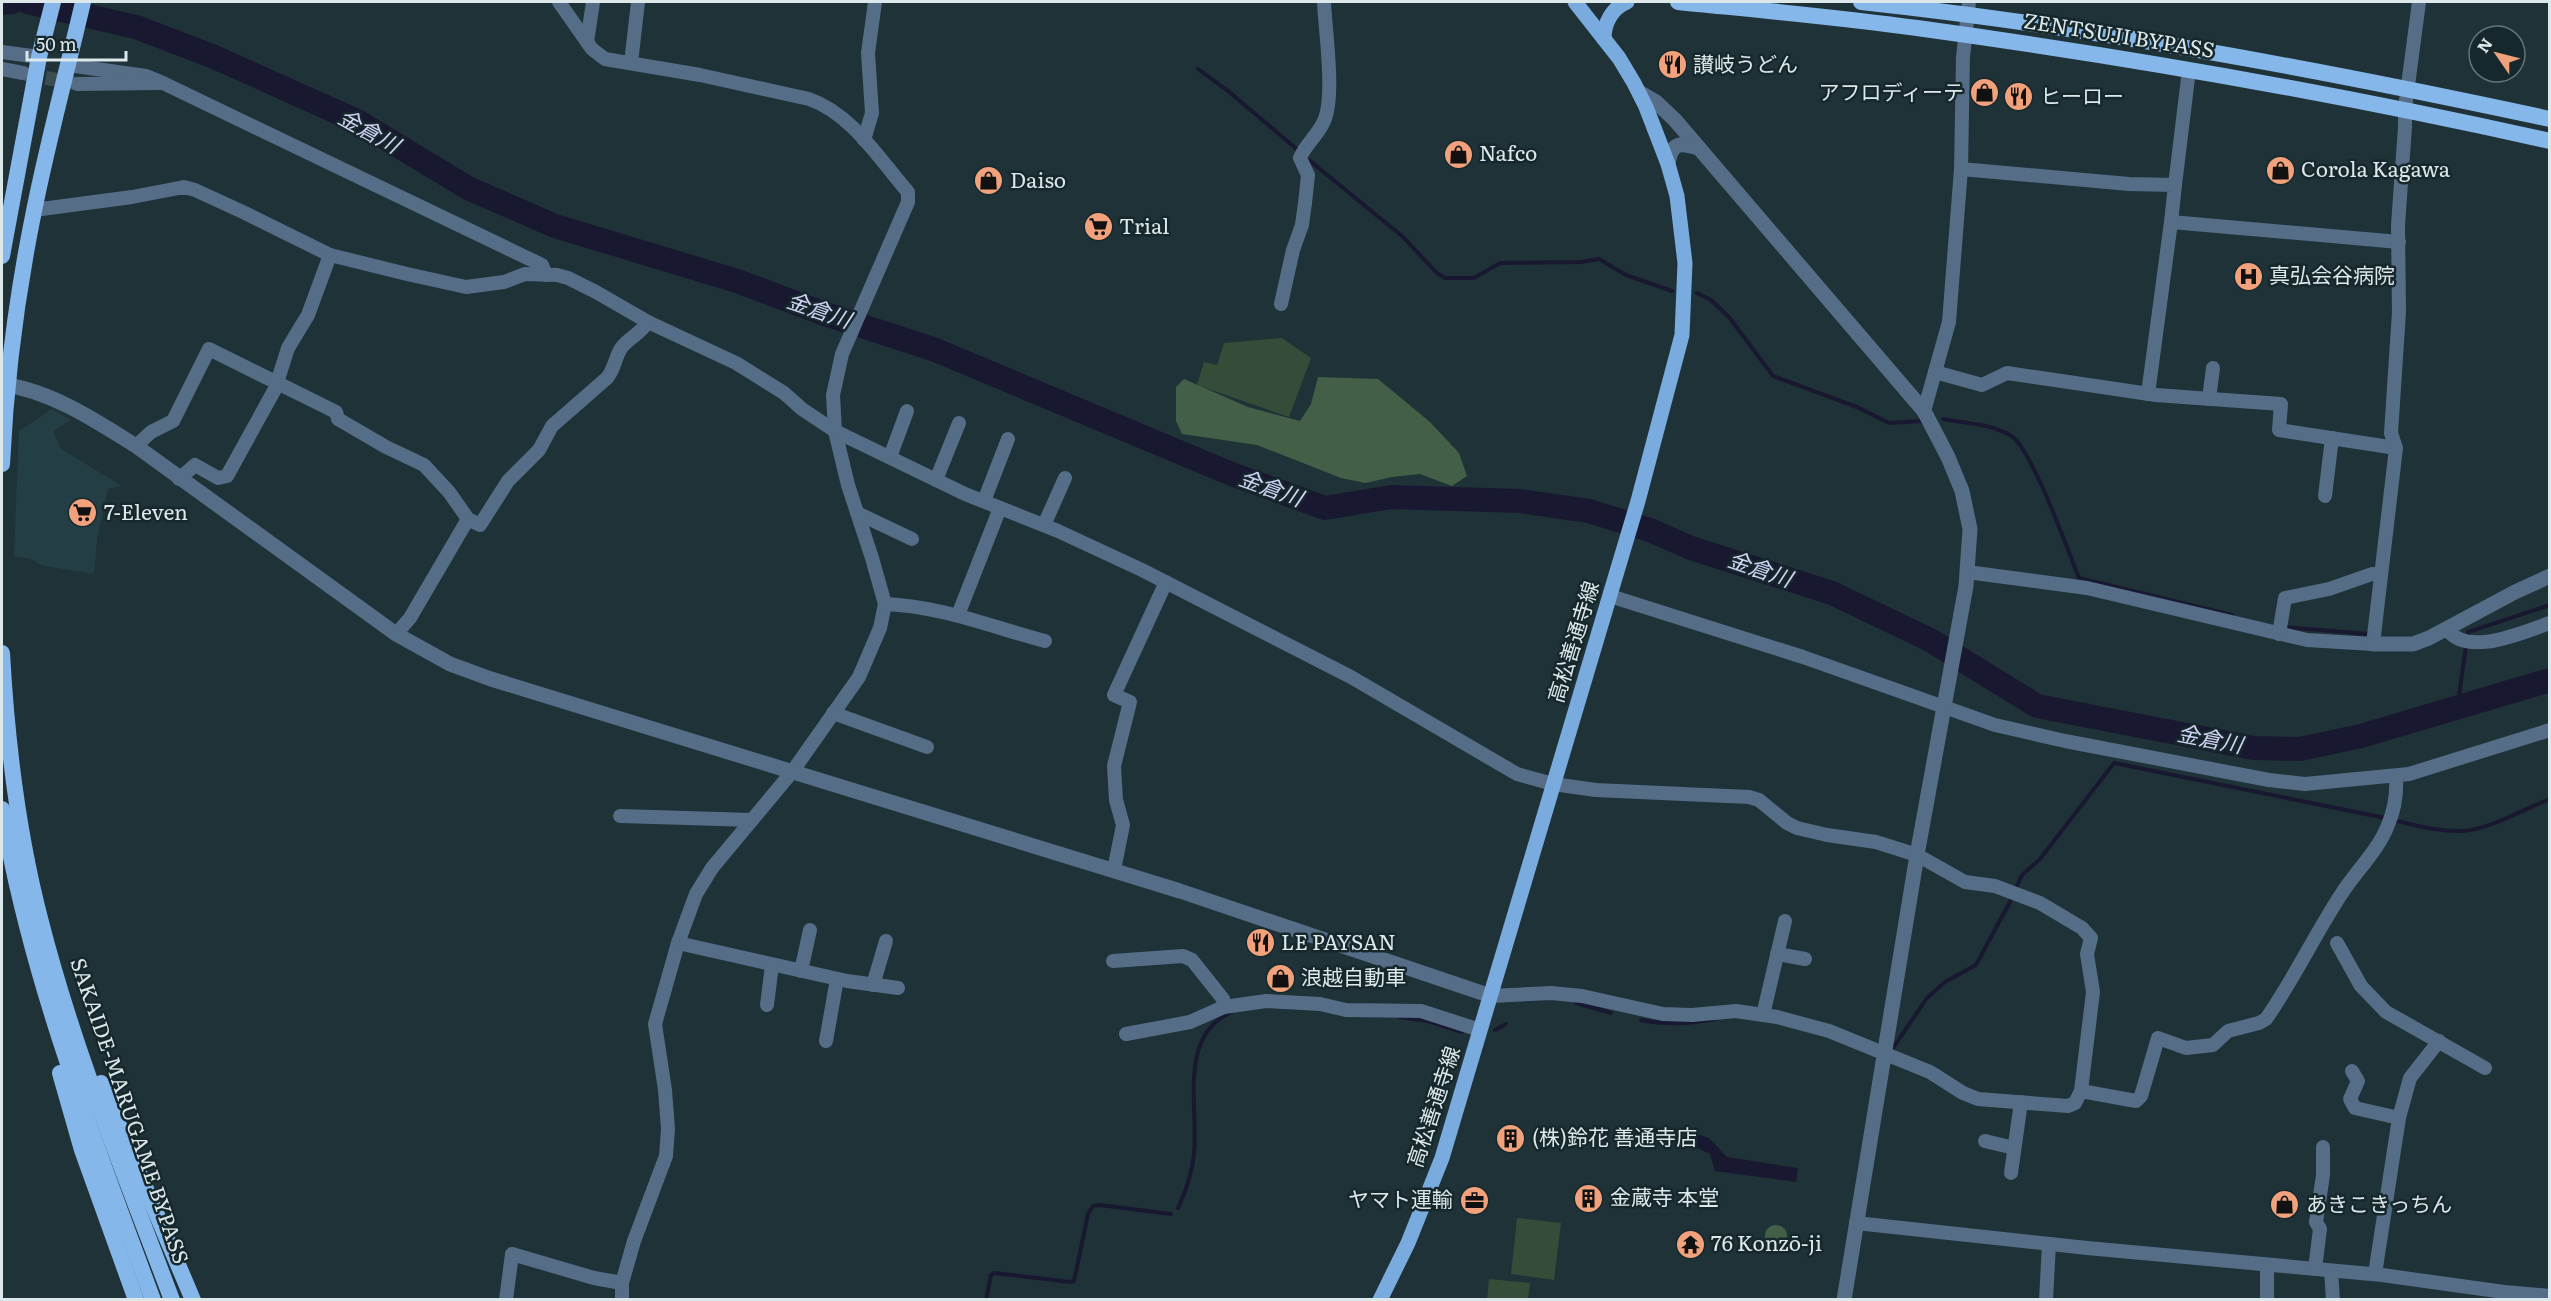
<svg xmlns="http://www.w3.org/2000/svg" width="2551" height="1301" viewBox="0 0 2551 1301" font-family="Literata,'Noto Sans JP',serif">
  <rect width="100%" height="100%" fill="#1f3237"/>
  <!-- built -->
  <polygon fill="#243e45" points="52,409 71,420 53,431 61,449 122,486 108,489 97,539 94,574 44,566 30,559 14,556 19,431"/>
  <!-- green -->
  <g fill="#354c38">
    <polygon points="1282,338 1311,358 1289,417 1197,385 1204,362 1217,365 1224,343"/>
    <polygon points="1517,1218 1561,1223 1554,1280 1511,1274"/>
    <polygon points="1489,1279 1530,1283 1528,1299 1487,1299"/>
  </g>
  <!-- forest -->
  <g fill="#445f48">
    <polygon points="1318,377 1378,379 1430,422 1459,453 1467,476 1452,486 1420,474 1392,477 1365,483 1341,478 1257,445 1182,434 1176,421 1176,387 1184,379 1248,407 1300,421 1311,404"/>
    <circle cx="1776" cy="1236" r="11"/>
  </g>
  <!-- water -->
  <polygon fill="#191831" points="1693,1133 1709,1138 1727,1157 1798,1168 1796,1182 1715,1171 1710,1154 1687,1143 1690,1134"/>
  <g fill="none" stroke-linecap="round" stroke-linejoin="round">
    <!-- stream -->
    <g stroke="#191831" stroke-width="4">
      <polyline points="1198,69 1228,91 1299,151"/>
      <polyline points="1304,156 1402,236 1437,273 1445,278 1474,278 1500,263 1581,262 1599,259 1626,275 1672,291"/>
      <polyline points="1697,293 1711,300 1729,317 1773,376 1857,407 1889,423 1923,421"/>
      <path d="M1943,419C1964,423 1991,424 2010,435C2031,446 2068,551 2079,578L2232,615"/>
      <polyline points="2283,627 2369,634"/>
      <polyline points="2457,709 2468,632 2550,605"/>
      <path d="M2397,821C2418,826 2440,832 2462,831C2488,830 2524,809 2550,799"/>
      <polyline points="2016,888 2022,875 2040,859 2114,763 2385,818"/>
      <polyline points="1576,1003 1611,1013"/>
      <polyline points="1399,1017 1428,1021 1462,1032"/>
      <path d="M1641,1020C1666,1025 1690,1024 1715,1019"/>
      <polyline points="1495,1030 1506,1024"/>
      <polyline points="1893,1048 1927,998 1945,982 1976,965 2012,898"/>
      <path d="M1178,1208C1186,1191 1192,1173 1194,1154C1199,1108 1177,1035 1232,1012"/>
      <polyline points="986,1300 991,1275 994,1273 1070,1282 1074,1281 1088,1214 1093,1206 1100,1205 1171,1214"/>
    </g>
    <!-- river -->
    <g stroke="#191831" stroke-width="24">
      <polyline points="27,2 136,27 212,56 357,121 468,188 555,226 737,281 825,314 933,349 1229,473 1325,508 1391,497 1520,501 1589,511 1650,530 1691,548 1832,593 1930,640 2037,706 2254,748 2300,749 2361,736 2550,680"/>
      <polyline points="2,3 12,2"/>
    </g>
    <!-- minor-tunnel -->
    <polyline stroke="#3c4d52" stroke-width="14" stroke-dasharray="14 7" stroke-linecap="butt" points="25,74 74,83"/>
    <!-- minor -->
    <g stroke="#556d87" stroke-width="14">
      <path d="M559,2L592,49L605,59L700,75L809,99C852,114 879,159 908,192V202L842,354L833,395L835,431L848,485L872,558L885,604L880,628L859,677L792,772L712,868L696,894L678,943L655,1024L665,1090L668,1129L666,1156L634,1241L622,1283V1300"/>
      <polyline points="587,42 593,2"/>
      <polyline points="2,52 39,57"/>
      <polyline points="631,63 638,2"/>
      <polyline points="68,65 146,76 163,83 542,265 546,275"/>
      <polyline points="2,69 23,73"/>
      <polyline points="77,84 159,83"/>
      <polyline points="864,140 872,113 868,53 875,2"/>
      <polyline points="1961,169 2129,184 2175,185 2171,222 2399,242"/>
      <polyline points="2175,185 2189,70"/>
      <polyline points="34,210 132,197 184,187 195,190 245,213 330,255 407,274 466,287 504,282 525,274 557,275 568,278 596,292 648,322 736,363 784,393 802,409 835,431 965,494 1058,531 1142,570 1351,677 1517,774 1553,784 1596,790 1749,797 1759,800 1787,823 1797,828 1827,835 1876,842 1917,855 1965,882 1995,886 2040,903 2082,928 2091,938 2087,954 2093,992 2081,1091"/>
      <path d="M1281,304L1293,250L1302,225L1305,203L1308,175L1300,158C1305,145 1317,136 1323,123C1336,100 1325,30 1324,2"/>
      <polyline points="1935,372 1982,385 2007,373 2156,395 2281,404 2279,430 2396,448"/>
      <polyline points="2148,394 2171,222"/>
      <polyline points="2209,399 2213,368"/>
      <polyline points="1924,411 1949,322 1961,169 1963,57 1969,2"/>
      <path d="M136,446L151,432L173,421L209,349L336,412L338,419L386,447L424,465L449,492L468,519L480,525L508,481L539,450L552,426L607,378C615,369 615,356 622,347C630,337 641,333 648,322"/>
      <polyline points="890,457 907,411"/>
      <polyline points="179,479 195,465 218,478 227,476 275,389 288,348 308,315 330,255"/>
      <polyline points="936,480 959,423"/>
      <polyline points="2325,496 2332,438"/>
      <polyline points="984,501 1008,439"/>
      <polyline points="857,513 912,539"/>
      <polyline points="1044,525 1065,478"/>
      <polyline points="1967,572 2087,588 2307,640 2373,644 2396,448 2391,433 2399,312 2398,225 2405,127 2405,108 2419,2"/>
      <polyline points="1610,596 1803,657 1995,725 2065,741 2269,780 2305,784 2409,774 2550,730"/>
      <path d="M885,604C940,606 992,627 1045,641"/>
      <polyline points="958,615 1000,508"/>
      <path d="M2447,629C2467,658 2523,632 2550,623"/>
      <polyline points="396,634 410,618 468,519"/>
      <polyline points="2279,634 2285,598 2329,589 2372,574 2381,575"/>
      <polyline points="833,713 927,747"/>
      <polyline points="620,816 752,820"/>
      <polyline points="1114,870 1123,825 1116,800 1114,766 1130,702 1114,695 1166,582"/>
      <polyline points="678,943 847,981 898,988"/>
      <polyline points="2337,943 2361,986 2386,1012 2485,1068"/>
      <polyline points="1777,954 1805,959"/>
      <polyline points="1113,961 1183,956 1192,960 1223,999 1224,1007"/>
      <polyline points="801,971 810,930"/>
      <polyline points="873,985 886,941"/>
      <path d="M1491,996L1551,993L1582,996L1663,1014L1692,1015L1736,1011L1777,1017L1829,1031L1930,1072L1963,1093L1978,1099L2068,1106L2075,1103L2081,1091L2136,1101L2141,1096L2158,1038L2186,1048L2213,1045L2228,1031L2259,1023L2266,1019C2294,979 2315,934 2342,893C2356,871 2378,851 2388,825C2394,811 2397,792 2396,776"/>
      <polyline points="767,1005 772,965"/>
      <polyline points="1763,1015 1785,921"/>
      <polyline points="1126,1034 1190,1022 1224,1007 1266,1001 1320,1004 1346,1010 1421,1011 1480,1030"/>
      <polyline points="826,1041 837,979"/>
      <polyline points="2352,1071 2358,1081 2350,1099 2355,1108 2399,1118"/>
      <polyline points="1985,1141 2014,1148"/>
      <polyline points="2011,1173 2021,1102"/>
      <polyline points="1856,1223 2087,1248 2382,1275 2504,1292 2550,1296"/>
      <polyline points="2267,1265 2267,1300"/>
      <polyline points="2315,1269 2320,1229 2316,1222 2323,1175 2323,1147"/>
      <polyline points="2331,1271 2333,1300"/>
      <polyline points="2375,1274 2399,1118 2410,1078 2439,1041"/>
      <polyline points="506,1300 512,1254 594,1278 622,1283"/>
      <polyline points="2046,1300 2049,1244"/>
    </g>
    <!-- tertiary -->
    <g stroke="#556d87" stroke-width="15">
      <polyline points="1639,92 1656,102 1675,120 1924,411 1948,457 1962,491 1970,529 1966,586 1917,855 1844,1300"/>
      <path d="M1668,164C1672,141 1680,143 1699,148"/>
      <path d="M2,384C51,391 95,420 136,446L396,634L450,664L491,679L1180,891L1491,996"/>
      <polyline points="2373,644 2413,644 2429,638 2515,592 2550,576"/>
    </g>
    <!-- primary -->
    <g stroke="#79abdf" stroke-width="15">
      <path d="M1604,39C1604,23 1612,8 1627,2"/>
      <polyline points="1380,1300 1408,1243 1442,1158 1638,501 1682,335 1685,263 1677,196 1668,164 1646,107 1634,83 1619,58 1575,2"/>
    </g>
    <!-- trunk -->
    <g stroke="#86b7ea" stroke-width="16">
      <path d="M1678,2C1758,10 1838,17 1917,28C2129,57 2340,94 2550,141"/>
      <path d="M1861,2C2093,27 2322,70 2550,119"/>
      <polyline points="2,256 39,57 53,2"/>
      <path d="M2,464C6,379 17,294 34,211C48,141 67,71 83,2"/>
      <path d="M2,653C7,743 18,835 41,922C74,1051 125,1175 172,1300"/>
      <path d="M2,809C30,978 94,1139 153,1300"/>
      <polyline points="60,1073 82,1150 136,1300"/>
      <polyline points="101,1083 193,1300"/>
    </g>
  </g>
  <!-- icons -->
  <defs>
    <symbol id="restaurant-disc" viewBox="-11 -11 22 22"><circle r="9.5" fill="#f1a17c" stroke="#16282c"/><path d="M-5-6h1v4h1v-4h1v4h1v-4h1v5L-1.5 .5V6h-2V.5L-5-1ZM5-6V6H3V1.5H1.5Q1.5-4 5-6Z" fill="#111"/></symbol>
    <symbol id="shop-disc" viewBox="-11 -11 22 22"><circle r="9.5" fill="#f1a17c" stroke="#16282c"/><path d="M-5-2.5h2.3a2.7 3.5 0 0 1 5.4 0H5L5.5 6h-11ZM-1.5-2.5h3a1.5 2.3 0 0 0-3 0Z" fill="#111"/></symbol>
    <symbol id="supermarket-disc" viewBox="-11 -11 22 22"><circle r="9.5" fill="#f1a17c" stroke="#16282c"/><path d="M-6-5.5h2.5l.6 2H6L4.5 2H-2.5L-4.4-4H-6ZM-1.5 3.2a1.3 1.3 0 1 0 .1 0ZM3 3.2a1.3 1.3 0 1 0 .1 0Z" fill="#111"/></symbol>
    <symbol id="hospital-disc" viewBox="-11 -11 22 22"><circle r="9.5" fill="#f1a17c" stroke="#16282c"/><path d="M-5-5h3v3.5h4V-5h3V5h-3V1.5h-4V5h-3Z" fill="#111"/></symbol>
    <symbol id="building-disc" viewBox="-11 -11 22 22"><circle r="9.5" fill="#f1a17c" stroke="#16282c"/><path d="M-4-6H4V6H1V3H-1V6H-4ZM-2.5-4.3h1.7v1.8h-1.7ZM.8-4.3h1.7v1.8H.8ZM-2.5-1h1.7V.8h-1.7ZM.8-1h1.7V.8H.8Z" fill="#111"/></symbol>
    <symbol id="office-disc" viewBox="-11 -11 22 22"><circle r="9.5" fill="#f1a17c" stroke="#16282c"/><path d="M-6-3h4V-5.5h4V-3h4V5H-6ZM-1-4.5V-3h2v-1.5ZM-6 0V1H6V0Z" fill="#111"/></symbol>
    <symbol id="temple-disc" viewBox="-11 -11 22 22"><circle r="9.5" fill="#f1a17c" stroke="#16282c"/><path d="M0-6L5-2H3V0L6.5 2.5H4V6H1.5V3h-3V6H-4V2.5H-6.5L-3 0V-2H-5Z" fill="#111"/></symbol>
  </defs>
  <g fill-rule="evenodd">
    <use href="#restaurant-disc" x="1656" y="48" width="33" height="33"/>
    <use href="#shop-disc" x="1968" y="76" width="33" height="33"/>
    <use href="#restaurant-disc" x="2002" y="80" width="33" height="33"/>
    <use href="#shop-disc" x="1442" y="138" width="33" height="33"/>
    <use href="#shop-disc" x="2264" y="154" width="33" height="33"/>
    <use href="#shop-disc" x="972" y="164" width="33" height="33"/>
    <use href="#supermarket-disc" x="1082" y="210" width="33" height="33"/>
    <use href="#hospital-disc" x="2232" y="260" width="33" height="33"/>
    <use href="#supermarket-disc" x="66" y="496" width="33" height="33"/>
    <use href="#restaurant-disc" x="1244" y="926" width="33" height="33"/>
    <use href="#shop-disc" x="1264" y="962" width="33" height="33"/>
    <use href="#building-disc" x="1494" y="1122" width="33" height="33"/>
    <use href="#building-disc" x="1572" y="1182" width="33" height="33"/>
    <use href="#office-disc" x="1458" y="1184" width="33" height="33"/>
    <use href="#shop-disc" x="2268" y="1188" width="33" height="33"/>
    <use href="#temple-disc" x="1674" y="1228" width="33" height="33"/>
  </g>
  <g text-anchor="middle" stroke-width="5" stroke-linejoin="round" paint-order="stroke">
    <!-- street labels -->
    <g font-size="21" fill="#dde8eb" stroke="#16282c">
      <text transform="translate(2119 36) rotate(9)" y="7">ZENTSUJI BYPASS</text>
      <text transform="translate(1574 642) rotate(-73)" y="7">高松善通寺線</text>
      <text transform="translate(1434 1107) rotate(-72)" y="7">高松善通寺線</text>
      <text transform="translate(129 1111) rotate(71)" y="7">SAKAIDE-MARUGAME BYPASS</text>
    </g>
    <!-- poi labels -->
    <g font-size="21" fill="#dde8eb" stroke="#16282c" text-anchor="start">
      <text x="1693" y="72">讃岐うどん</text>
      <text x="1964" y="100" text-anchor="end">アフロディーテ</text>
      <text x="2040" y="104">ヒーロー</text>
      <text x="1479" y="161">Nafco</text>
      <text x="2301" y="177">Corola Kagawa</text>
      <text x="1010" y="188">Daiso</text>
      <text x="1119" y="234">Trial</text>
      <text x="2269" y="283">真弘会谷病院</text>
      <text x="104" y="520">7-Eleven</text>
      <text x="1281" y="950">LE PAYSAN</text>
      <text x="1301" y="985">浪越自動車</text>
      <text x="1532" y="1145">(株)鈴花 善通寺店</text>
      <text x="1610" y="1205">金蔵寺 本堂</text>
      <text x="1453" y="1207" text-anchor="end">ヤマト運輸</text>
      <text x="2306" y="1212">あきこきっちん</text>
      <text x="1711" y="1251">76 Konzō-ji</text>
    </g>
    <!-- water labels -->
    <g font-size="22" font-style="italic" fill="#d2d3f6" stroke="#16282c">
      <text transform="translate(369 131) rotate(29)" y="8">金倉川</text>
      <text transform="translate(819 310) rotate(19)" y="8">金倉川</text>
      <text transform="translate(1271 488) rotate(20)" y="8">金倉川</text>
      <text transform="translate(1760 569) rotate(19)" y="8">金倉川</text>
      <text transform="translate(2210 739) rotate(11)" y="8">金倉川</text>
    </g>
  </g>
  <!-- border -->
  <rect width="2551" height="1301" fill="none" stroke="#dde8eb" stroke-width="6"/>
  <!-- north arrow -->
  <g transform="translate(2497 54) rotate(305)"><circle r="28" fill="#16282c" stroke="#667578" stroke-width="1.5"/>
  <path d="M0-4.5L10 22L0 15L-10 22Z" fill="#f1a17c"/>
  <text y="-9" font-size="16" font-weight="bold" text-anchor="middle" fill="#dde8eb">N</text>
  </g>
  <!-- scale -->
  <path d="M27 51v9h99v-9" fill="none" stroke="#dde8eb" stroke-width="3"/>
  <text x="36" y="51" font-size="18" fill="#dde8eb" stroke="#16282c" stroke-width="4.5" paint-order="stroke">50 m</text>
</svg>
